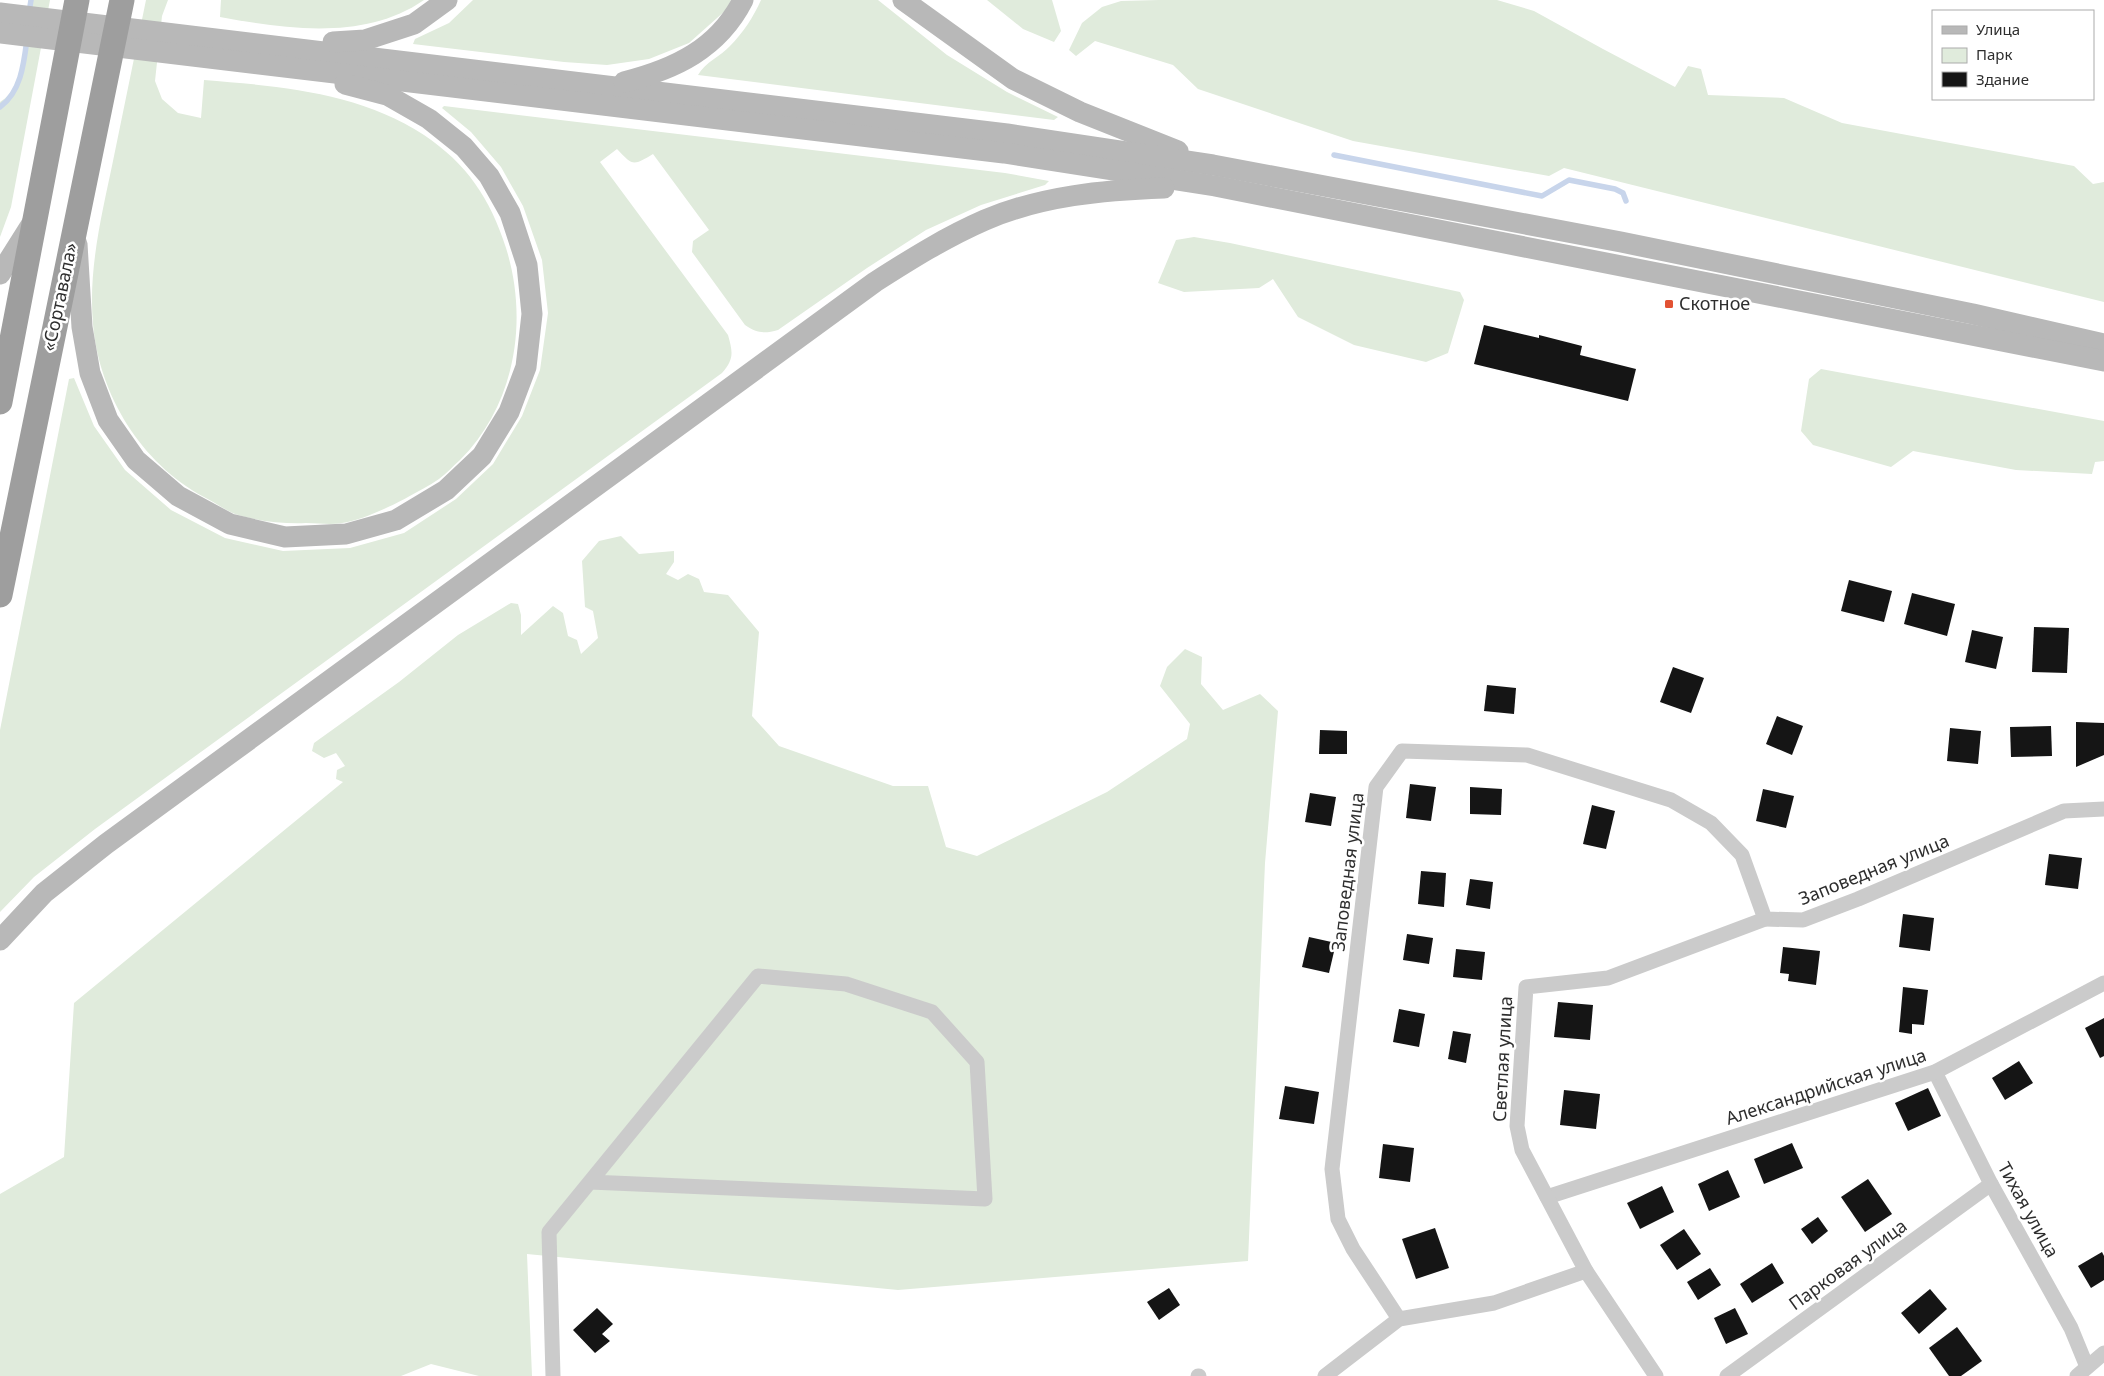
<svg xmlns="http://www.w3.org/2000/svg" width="2104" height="1376" viewBox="0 0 2104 1376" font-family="'Noto Sans',sans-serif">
  <rect width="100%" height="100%" fill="#fff"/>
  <!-- green -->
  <g fill="#e0ebdc">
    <path d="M33,0H50L11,207L0,237V102C28,86 29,29 33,0Z"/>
    <path d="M146,0H168L162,16L155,81L162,99L178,113L201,118L204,80C278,86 359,92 424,135C467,164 490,198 506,248C529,321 515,405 460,460C453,466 446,474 439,479C429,486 418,491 408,497C392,506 360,521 342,523C330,525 318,523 306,523C283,524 257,521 235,514C225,510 214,502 204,497C141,463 99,395 93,324C88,269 102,214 113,161C124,107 135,54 146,0Z"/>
    <path d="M221,0H424C365,41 286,29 220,17Z"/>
    <polygon points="473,0 731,0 726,10 689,43 649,59 607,65 564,62 413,44 415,39 449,23"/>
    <path d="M761,0H878L947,55L1007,92L1058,117L1054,120L698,75C705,62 721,56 730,46C743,33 754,16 761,0Z"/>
    <polygon points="987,0 1052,0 1061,31 1054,42 1023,29"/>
    <polygon points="1159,0 1497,0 1534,11 1603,49 1675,87 1688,66 1701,69 1708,95 1784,98 1842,123 2074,166 2093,184 2104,182 2104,302 1564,168 1549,176 1353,141 1198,89 1173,65 1095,41 1076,56 1069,50 1082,23 1102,7 1121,1"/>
    <path d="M444,106L1005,173L1049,181L1045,185L981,205L926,230L867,268L778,330C764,334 757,333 745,325L692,252L693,241L709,230L653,154C633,166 633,166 617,149L600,162L728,335C733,353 734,359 722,373L95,829L34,877L0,912V730L69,379L74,378L94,426L125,470L171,510L225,538L283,551L350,548L404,533L456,499L493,464L522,416L540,370L548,313L542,260L523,206L501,167L471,132L442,108Z"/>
    <polygon points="1194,237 1230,243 1460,292 1464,300 1448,353 1426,362 1354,345 1298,317 1273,279 1259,288 1184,292 1158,283 1176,240"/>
    <polygon points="1821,369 2104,421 2104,461 2095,462 2092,474 2016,470 1913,451 1891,467 1813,445 1801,431 1809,379"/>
    <polygon points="621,536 639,554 674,551 674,562 666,574 678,580 688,574 699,579 704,592 728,595 759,632 752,716 779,746 893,786 928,786 946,847 977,856 1107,792 1187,739 1190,724 1160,686 1167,667 1185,649 1202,657 1201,684 1223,710 1260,694 1278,711 1265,863 1248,1261 898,1290 527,1254 532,1376 479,1376 431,1364 401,1376 0,1376 0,1194 64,1157 74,1003 343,782 336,779 337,770 345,766 336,753 324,758 312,751 314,743 399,682 458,635 511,603 518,604 521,615 521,635 553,606 563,613 568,636 577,640 581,654 598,638 593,611 585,607 582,561 599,541"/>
  </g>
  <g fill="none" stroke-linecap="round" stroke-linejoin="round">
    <!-- stream -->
    <g stroke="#c8d5eb" stroke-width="5.5">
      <polyline points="29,13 31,0"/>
      <path d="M0,107C21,92 24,63 27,39"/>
      <polyline points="1334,155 1542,196 1569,180 1615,189 1623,193 1626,201"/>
    </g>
  </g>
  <!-- building -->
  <g fill="#151515">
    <polygon points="1484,325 1539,338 1539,335 1582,346 1580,355 1636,369 1628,401 1474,364"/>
    <polygon points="1849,580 1892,591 1884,622 1841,611"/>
    <polygon points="1912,593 1955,604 1947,636 1904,624"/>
    <polygon points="2034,627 2069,628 2067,673 2032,672"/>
    <polygon points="1972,630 2003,637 1996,669 1965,662"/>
    <polygon points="1673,667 1704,678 1691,713 1660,702"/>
    <polygon points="1487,685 1516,688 1514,714 1484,711"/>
    <polygon points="1777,716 1803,726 1792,755 1766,744"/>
    <polygon points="2076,722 2104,723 2104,755 2076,767"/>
    <polygon points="2051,726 2052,756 2011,757 2010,727"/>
    <polygon points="1950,728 1981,731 1978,764 1947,761"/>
    <polygon points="1320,730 1347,731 1347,754 1319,754"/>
    <polygon points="1410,784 1436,787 1431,821 1406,818"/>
    <polygon points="1470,787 1502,789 1501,815 1470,814"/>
    <polygon points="1763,789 1794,796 1786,828 1756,821"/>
    <polygon points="1310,793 1336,797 1331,826 1305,822"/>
    <polygon points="1592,805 1615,811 1606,849 1583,844"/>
    <polygon points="2049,854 2082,858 2078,889 2045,885"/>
    <polygon points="1421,871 1446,873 1444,907 1418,904"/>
    <polygon points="1470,879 1493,882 1490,909 1466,905"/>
    <polygon points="1903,914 1934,918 1930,951 1899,947"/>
    <polygon points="1407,934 1433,938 1429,964 1403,960"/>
    <polygon points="1309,937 1336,943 1329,973 1302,967"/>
    <polygon points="1783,947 1820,951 1816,985 1788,981 1789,974 1780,973"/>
    <polygon points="1456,949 1485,952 1482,980 1453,977"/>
    <polygon points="1903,987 1928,990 1924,1025 1912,1024 1912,1034 1899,1032"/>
    <polygon points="1558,1002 1593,1005 1590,1040 1554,1037"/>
    <polygon points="1399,1009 1425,1014 1419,1047 1393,1042"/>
    <polygon points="2104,1018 2104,1056 2100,1058 2085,1028"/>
    <polygon points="1453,1031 1471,1034 1466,1063 1448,1059"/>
    <polygon points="2019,1061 2033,1083 2005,1100 1992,1078"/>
    <polygon points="1285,1086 1319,1092 1314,1124 1279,1119"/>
    <polygon points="1928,1088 1941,1116 1908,1131 1895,1103"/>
    <polygon points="1564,1090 1600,1094 1596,1129 1560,1125"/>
    <polygon points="1792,1143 1803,1168 1764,1184 1754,1159"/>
    <polygon points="1383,1144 1414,1148 1410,1182 1379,1178"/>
    <polygon points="1728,1170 1740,1197 1709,1211 1698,1184"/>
    <polygon points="1868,1179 1892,1214 1865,1232 1841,1197"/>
    <polygon points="1662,1186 1674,1212 1640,1229 1627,1203"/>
    <polygon points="1818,1217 1828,1231 1812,1244 1801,1229"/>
    <polygon points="1435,1228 1449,1268 1416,1279 1402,1239"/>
    <polygon points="1684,1229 1701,1254 1677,1270 1660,1245"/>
    <polygon points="2102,1252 2104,1256 2104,1280 2091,1288 2078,1266"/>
    <polygon points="1772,1263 1784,1283 1752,1303 1740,1284"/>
    <polygon points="1710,1268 1721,1285 1698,1300 1687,1282"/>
    <polygon points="1169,1288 1180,1305 1159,1320 1147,1302"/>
    <polygon points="1930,1289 1947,1309 1919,1334 1901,1313"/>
    <polygon points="597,1308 613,1324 602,1334 610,1341 595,1353 573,1330"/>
    <polygon points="1735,1308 1748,1334 1726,1344 1714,1318"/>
    <polygon points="1957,1327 1982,1361 1961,1376 1949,1376 1929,1348"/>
  </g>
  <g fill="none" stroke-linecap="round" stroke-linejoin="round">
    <!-- minor -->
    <g stroke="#cbcbcb" stroke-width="15">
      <polyline points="1935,1072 1991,1184 2071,1328 2087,1367"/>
      <polyline points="1547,1197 1935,1072 2104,983"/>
      <polyline points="1399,1319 1353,1249 1338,1219 1332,1169 1376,787 1402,751 1527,755 1671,800 1711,823 1742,855 1765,919 1803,920 1858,899 2064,811 2104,809"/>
      <polyline points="553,1376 549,1232 758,976 846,984 932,1012 977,1062 985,1199 590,1182"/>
      <polyline points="1198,1376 1199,1376"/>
      <polyline points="1325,1376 1399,1319 1494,1303 1586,1271"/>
      <polyline points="1656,1376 1586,1271 1522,1150 1517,1126 1526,987 1608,978 1765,919"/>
      <polyline points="1727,1376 1991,1184"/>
      <polyline points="2077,1376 2104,1353"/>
    </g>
    <!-- secondary -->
    <g stroke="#b8b8b8" stroke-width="21">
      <polyline points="903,0 1013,79 1080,112 1178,151"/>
      <polyline points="0,13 1007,134 1213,165 1621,242 1973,314 2104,344"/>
      <polyline points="0,33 1004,153 1215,186 2104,361"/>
      <polyline points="333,42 365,40 414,24 447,0"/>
      <path d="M624,82C675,69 718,49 743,0"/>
      <polyline points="77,244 82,327 90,373 108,420 136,460 178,496 230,524 285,537 346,534 396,520 446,490 482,456 509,412 526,367 532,314 527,265 510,213 489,176 464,147 429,119 387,95 345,84"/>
      <polyline points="0,274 33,222"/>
      <path d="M0,940L44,893L106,844L875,282C911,259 946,237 985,220C1041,196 1104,190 1164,188"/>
    </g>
    <!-- trunk -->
    <g stroke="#9e9e9e" stroke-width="25">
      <polyline points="0,402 77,0"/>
      <polyline points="0,595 122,0"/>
    </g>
  </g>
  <!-- markers -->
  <rect fill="#e25233" stroke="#fff" stroke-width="2" x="1664" y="299" width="10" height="10" rx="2.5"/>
  <g text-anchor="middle" stroke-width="5" stroke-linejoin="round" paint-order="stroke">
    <!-- street labels -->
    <g font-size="18" fill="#2e2e2e" stroke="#fff">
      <text transform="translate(60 297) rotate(-78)" y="6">«Сортавала»</text>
      <text transform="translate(1874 870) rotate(-22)" y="6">Заповедная улица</text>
      <text transform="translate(1348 872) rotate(-83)" y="6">Заповедная улица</text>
      <text transform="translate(1503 1059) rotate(-87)" y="6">Светлая улица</text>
      <text transform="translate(1826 1087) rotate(-18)" y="6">Александрийская улица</text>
      <text transform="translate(2028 1210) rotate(61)" y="6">Тихая улица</text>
      <text transform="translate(1848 1265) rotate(-36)" y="6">Парковая улица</text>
    </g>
    <!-- poi labels -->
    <g font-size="18" fill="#2e2e2e" stroke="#fff" text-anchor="start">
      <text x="1679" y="310">Скотное</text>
    </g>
  </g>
  <!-- legend -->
  <rect x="1932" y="10" width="162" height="90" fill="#ffffff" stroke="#ababab"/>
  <rect x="1942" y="26" width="25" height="8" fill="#b8b8b8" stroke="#ababab"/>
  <text x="1976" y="35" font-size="15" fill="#2e2e2e">Улица</text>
  <rect x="1942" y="48" width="25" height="15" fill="#e0ebdc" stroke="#ababab"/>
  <text x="1976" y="60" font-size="15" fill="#2e2e2e">Парк</text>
  <rect x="1942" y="72" width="25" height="15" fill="#151515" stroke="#ababab"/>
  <text x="1976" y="85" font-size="15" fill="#2e2e2e">Здание</text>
</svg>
